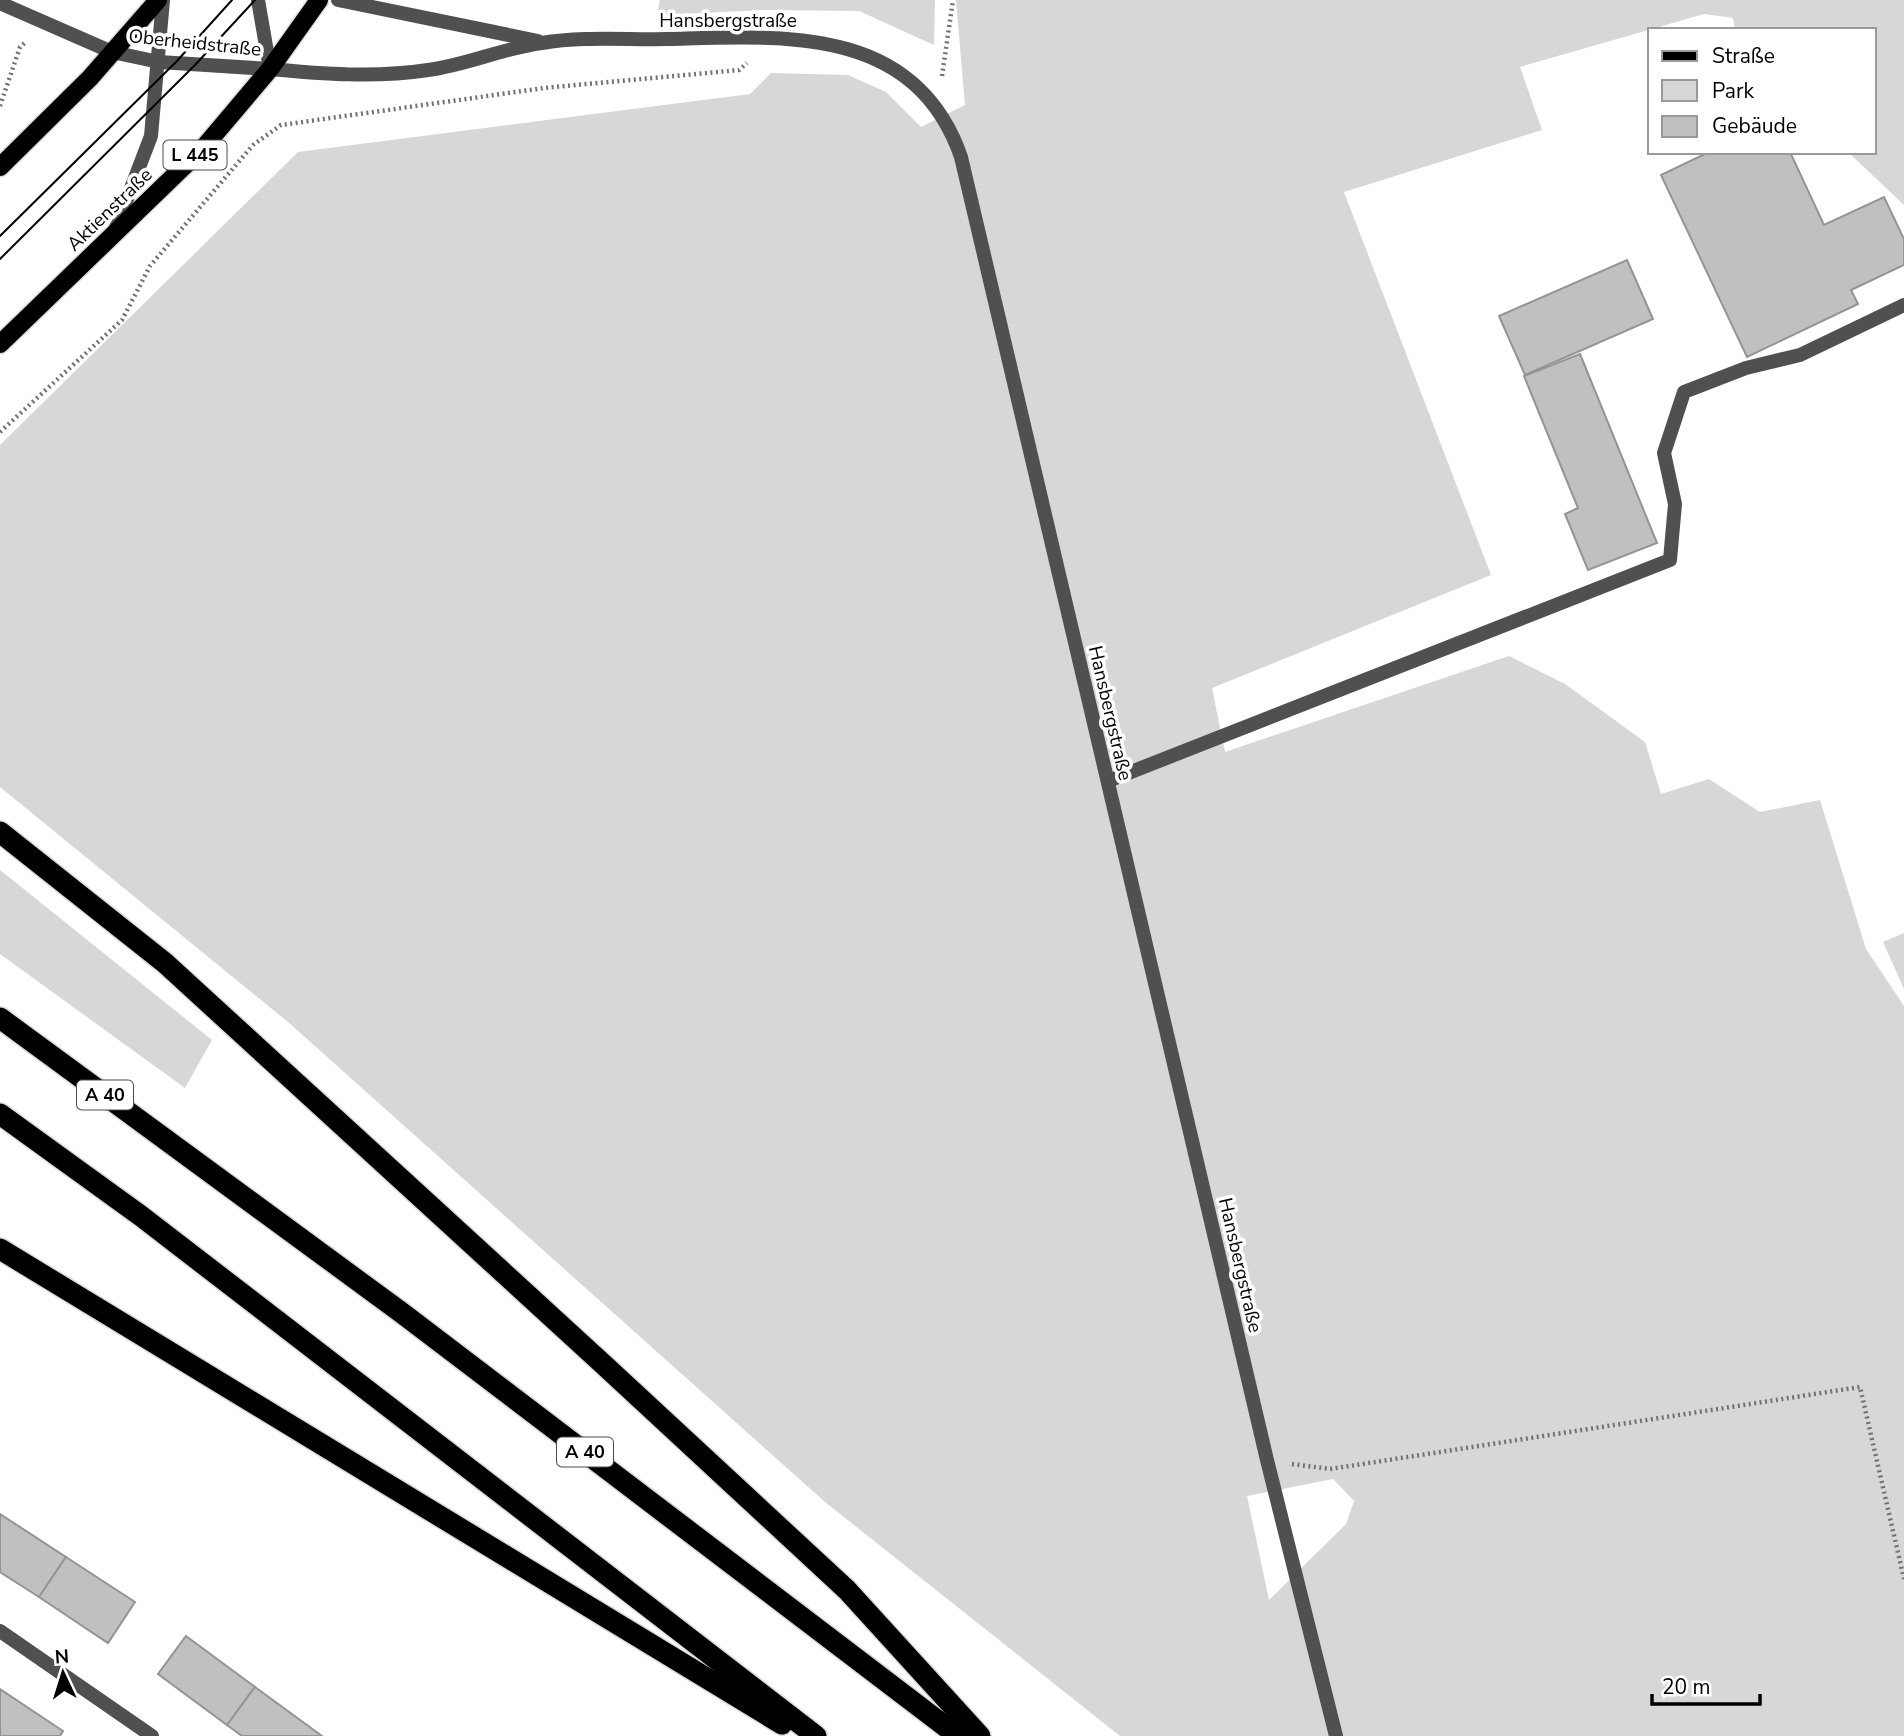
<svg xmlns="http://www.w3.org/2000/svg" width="1904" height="1736" viewBox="0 0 1904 1736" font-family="'Nunito Sans',sans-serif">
  <rect width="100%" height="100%" fill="#fff"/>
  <!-- green -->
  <g fill="#d7d7d7" fill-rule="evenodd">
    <polygon points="660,0 935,0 934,45 859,11 764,10 657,15"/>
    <path d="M956,0H1904V205L1848,152H1874V30H1735L1733,18L1704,14L1520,67L1542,130L1344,192L1491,575L1212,688L1225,752L1509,656L1565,684L1645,742L1661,794L1709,779L1760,812L1820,800L1866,949L1904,1006V1736H1120L825,1502L288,1022L0,787V445L298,152L750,94L771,73L848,75L886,92L921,127L965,105ZM1333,1479L1354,1501L1346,1524L1269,1600L1247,1496Z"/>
    <polygon points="0,870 212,1040 185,1088 0,954"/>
    <polygon points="1904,933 1904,989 1883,942"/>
  </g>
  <!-- building -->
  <g fill="#c0c0c0" stroke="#949494" stroke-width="2">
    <polygon points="1709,152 1790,152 1824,225 1884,197 1904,239 1904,265 1851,290 1858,304 1747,357 1661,175"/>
    <polygon points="1627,260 1653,319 1525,375 1499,316"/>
    <polygon points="1580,354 1657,543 1588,570 1565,514 1578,508 1524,376"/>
    <polygon points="0,1514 66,1557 39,1597 0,1572"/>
    <polygon points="66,1557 135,1602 108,1643 39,1597"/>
    <polygon points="186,1636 255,1687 227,1725 158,1674"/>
    <polygon points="255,1687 322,1736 242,1736 227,1725"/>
    <polygon points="0,1689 63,1731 60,1736 0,1736"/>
  </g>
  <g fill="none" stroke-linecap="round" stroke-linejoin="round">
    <defs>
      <g id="primary">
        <polyline points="0,167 90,78 158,0"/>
        <polyline points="0,344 204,147 270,69 319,0"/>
      </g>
      <g id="motorway">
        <polyline points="0,832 165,963 603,1364 847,1590 980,1736"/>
        <polyline points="0,1018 402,1313 958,1736"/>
        <polyline points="0,1114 141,1216 816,1736"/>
        <polyline points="0,1249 782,1724"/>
      </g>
    </defs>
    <!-- primary casing -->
    <use href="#primary" stroke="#dbdbdb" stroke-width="21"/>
    <!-- motorway casing -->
    <use href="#motorway" stroke="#dbdbdb" stroke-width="24"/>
    <!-- path -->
    <g stroke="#727272" stroke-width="4.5" stroke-dasharray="2 3.5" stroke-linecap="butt">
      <polyline points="942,76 953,0"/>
      <polyline points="0,106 20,47 27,41"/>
      <polyline points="0,432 122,320 150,266 253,145 281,125 544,88 739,70 747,63"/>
      <polyline points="1292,1464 1330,1469 1860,1387 1904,1579"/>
    </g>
    <!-- service -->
    <polyline stroke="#505050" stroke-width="14" points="1108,781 1670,560 1675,504 1664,453 1684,392 1746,368 1800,355 1904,305"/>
    <!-- minor -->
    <g stroke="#505050" stroke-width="14">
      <polyline points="338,0 538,41"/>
      <path d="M270,69C322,74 376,78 428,70C467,65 503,48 542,43C583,36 627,40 669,39C784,36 915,25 961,157L1267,1460L1336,1736"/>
      <polyline points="0,1631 152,1736"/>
    </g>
    <!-- tertiary -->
    <g stroke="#505050" stroke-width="14">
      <polyline points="0,3 112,52 159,62 270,69 258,0"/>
      <polyline points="114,233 151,136 163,0"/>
    </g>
    <!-- primary -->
    <use href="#primary" stroke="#000" stroke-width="18"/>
    <!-- motorway -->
    <use href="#motorway" stroke="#000" stroke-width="21"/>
    <!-- tram -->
    <g stroke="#000" stroke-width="2">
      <polyline points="0,236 176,62 232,0"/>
      <polyline points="0,259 195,65 255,0"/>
    </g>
  </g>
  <g text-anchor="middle" stroke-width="7" stroke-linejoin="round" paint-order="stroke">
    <!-- shield labels -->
    <g fill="#fff" stroke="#4c4c4c" stroke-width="2">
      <rect x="163.5" y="140.5" width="63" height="29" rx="5"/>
      <rect x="77" y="1080.5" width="56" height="29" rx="5"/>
      <rect x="557" y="1437.5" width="56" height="29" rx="5"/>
    </g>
    <g font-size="18" font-weight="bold" fill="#000">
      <text x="195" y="161">L 445</text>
      <text x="105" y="1101">A 40</text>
      <text x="585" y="1458">A 40</text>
    </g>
    <!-- street labels -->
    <g font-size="19" fill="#000" stroke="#fff">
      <text x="728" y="27">Hansbergstraße</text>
      <text transform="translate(195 42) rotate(6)" y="7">Oberheidstraße</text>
      <text transform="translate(109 209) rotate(-44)" y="7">Aktienstraße</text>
      <text transform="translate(1111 713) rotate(77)" y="7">Hansbergstraße</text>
      <text transform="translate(1241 1265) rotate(77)" y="7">Hansbergstraße</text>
    </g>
  </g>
  <!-- legend -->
  <rect x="1648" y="28" width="228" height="126" fill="#ffffff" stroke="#999999" stroke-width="2"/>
  <rect x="1662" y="51" width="35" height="10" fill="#000000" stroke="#999999" stroke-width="2"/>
  <text x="1712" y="63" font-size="21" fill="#000000">Straße</text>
  <rect x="1662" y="80" width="35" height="21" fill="#d7d7d7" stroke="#999999" stroke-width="2"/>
  <text x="1712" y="98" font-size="21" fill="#000000">Park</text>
  <rect x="1662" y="116" width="35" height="21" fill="#c0c0c0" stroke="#999999" stroke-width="2"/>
  <text x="1712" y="133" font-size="21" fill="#000000">Gebäude</text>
  <!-- north arrow -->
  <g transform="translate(63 1673) rotate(356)" stroke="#ffffff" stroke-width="5" paint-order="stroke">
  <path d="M0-5L12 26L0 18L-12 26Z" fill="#000000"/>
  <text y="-10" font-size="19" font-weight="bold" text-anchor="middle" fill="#000000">N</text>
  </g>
  <!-- scale -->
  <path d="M1652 1694v10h108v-10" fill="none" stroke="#000000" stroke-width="3.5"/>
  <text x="1662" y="1694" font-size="21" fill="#000000" stroke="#ffffff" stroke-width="5" paint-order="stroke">20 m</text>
</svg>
